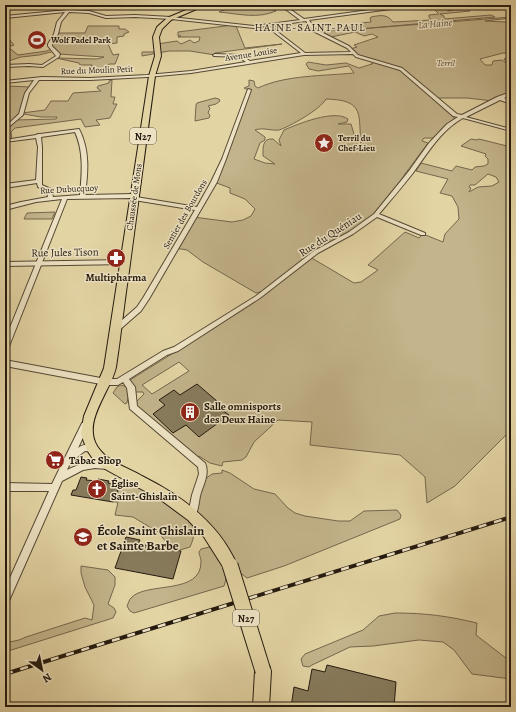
<svg xmlns="http://www.w3.org/2000/svg" width="516" height="712" viewBox="0 0 516 712" font-family="Alegreya,serif">
  <rect width="100%" height="100%" fill="#e3d4a4"/>
  <filter id="stains"><feTurbulence type="fractalNoise" baseFrequency=".005" numOctaves="4"/><feColorMatrix values="0 0 0 0 .2 0 0 0 0 .09 0 0 0 0 .02 0 0 0 .5 -.17"/></filter>
  <radialGradient id="worn" r=".72"><stop offset=".6" stop-color="#630" stop-opacity="0"/><stop offset="1" stop-color="#630" stop-opacity=".3"/></radialGradient>
  <!-- green -->
  <g fill="#c3b48b" stroke="#74674d" fill-rule="evenodd">
    <path d="M236,5H266L276,11C257,19 240,14 219,12Z"/>
    <path d="M446,7L448,9H447L448,11L453,10L449,7H465L469,9L470,11L440,14L444,16V19L491,15L495,17L359,29L511,17V18L485,21L506,22L511,19V54L503,53L480,59L485,65H492L493,61L502,60L509,65L504,59L511,55V93L493,101L467,98H434L454,116V119L433,138H424L422,141L428,143L405,174L387,203L376,215L310,257L354,283L361,282L378,270L368,265L405,232L419,238L423,234L443,242L445,234L459,219L458,207L452,196L440,193L448,179L416,171L421,163L452,171L456,166L472,170L475,167L484,166L488,164V159L485,156L486,154L461,146L471,139L477,140L479,139L511,147V430L455,486L427,503L425,477L400,455L310,445L312,422L278,420L254,442L246,457L242,460L223,462L222,466L210,463L199,456L195,459L135,408V403L144,394L143,392H134L130,380L178,350L265,291L256,293L203,262L187,250L175,248L193,217L232,222L243,220L251,216L255,209L245,199L230,193V188L214,182L248,90L244,88L249,86V80L254,81L255,86L258,88C285,75 324,76 354,73L349,66L318,71L309,69L306,64L308,62L326,65L346,63L359,68L372,64H371L375,62L357,56L350,49L357,47L354,45L378,37L372,34L364,36L355,32L331,37L323,32L359,26L361,23L371,22L370,18L371,17C381,15 387,14 393,22L431,20L429,17V15L439,14L435,10V8ZM326,99C366,100 358,115 361,146L357,144L351,124H338L347,122L348,119C334,109 298,124 284,130L279,140L281,146L273,139C262,138 263,148 263,156L275,164L265,163L254,159L260,143L265,140V137L255,130C263,127 271,131 279,130C289,127 321,109 326,99ZM488,174L496,177L499,182L492,186L478,187L469,192L471,188L469,187L470,185H475ZM179,362L189,371L152,394L142,385Z"/>
    <polygon points="233,25 236,26 245,48 282,44 215,53 215,55 190,51 169,51 142,56 142,52 158,52 157,44 177,41 181,44 190,40 194,43 199,41 200,37 178,37 181,36 178,36 178,32"/>
    <polygon points="88,26 119,26 119,29 125,29 129,32 124,34 124,36 117,37 117,43 108,44 113,55 119,54 115,64 109,64 105,73 90,73 92,65 80,65 79,63 56,58 97,59 104,57 58,54 55,51 39,55 21,57 5,62 5,34 8,34 7,37 14,45 8,47 18,55 47,51 51,49 50,46 56,33 85,33"/>
    <path d="M112,80L111,97H115L113,104H117L110,118L96,120L100,125L85,127L81,119L15,128L11,132L12,139L5,141V86L31,87L22,113L45,110L51,101H68L73,93L101,91L97,88L98,86L109,83V81ZM24,114L41,117H57L56,119L16,120Z"/>
    <polygon points="215,98 219,99 220,101 216,104 208,106 210,108 208,113 210,115 209,118 195,121 196,105 197,103"/>
    <polygon points="55,212 52,219 24,219 27,213"/>
    <polygon points="121,385 127,387 129,393 127,403 125,404 113,393 117,387"/>
    <path d="M222,470L230,473L254,489L275,494L288,508L295,513L305,516L338,521H350L364,511L397,510L401,515L400,519L284,566L247,578L230,565L224,586L134,613L130,611L127,606C128,604 129,600 131,598C146,581 202,596 201,561C201,558 199,555 199,552L201,549L218,545L192,515L205,479L212,474L222,473Z"/>
    <path d="M127,474L190,519C195,530 195,536 190,547L180,550L171,548L158,532L133,517L115,515L118,502H113Z"/>
    <polygon points="81,566 108,570 115,577 115,585 108,604 114,608 116,612 113,618 5,652 5,643 19,640 26,637 85,618 92,620 94,605 85,587 81,573"/>
    <path d="M395,613C425,613 448,616 477,623L476,635L511,662V679L472,674L454,650L443,642L419,640L373,646L350,647L312,665L309,667L303,666L301,659L305,654L363,630L379,616Z"/>
  </g>
  <!-- building -->
  <g fill="#877b5c" stroke="#241a0f">
    <polygon points="197,384 225,408 222,410 229,415 199,437 186,425 173,433 153,414 165,405 159,400 174,390 180,395"/>
    <polygon points="81,477 87,478 86,480 97,481 98,479 109,481 108,483 120,485 113,502 71,495 73,490 76,490"/>
    <polygon points="126,537 140,540 138,544 181,551 173,579 115,568"/>
    <polygon points="327,665 396,682 394,707 291,707 294,687 308,691 312,669 325,672"/>
  </g>
  <g fill="none" stroke-linecap="round" stroke-linejoin="round">
    <defs>
      <g id="minor">
        <path d="M71,5H75L71,10L89,11L106,16L135,15L171,17L254,26L300,20L280,5H284L304,19L398,6L511,5V7L398,8L309,20L315,29L349,46L358,55L402,68L457,114L462,115L497,97L511,92V95L504,98L511,101V104L500,100L466,117L511,129V131L463,118C440,131 428,153 413,173C402,187 390,201 379,214L425,233V235H421L377,217L353,234L318,253L260,298L178,351L167,355L129,379L135,387L137,406L205,463C210,474 203,485 200,496C199,502 198,509 196,515L195,518L192,519L189,518L188,515L192,495L199,474L198,467L130,409L127,388L123,382L118,385H106L5,366V360L106,379H117L163,351L174,347L256,296L314,251L349,232L374,214L409,171L429,143L447,124L458,117L453,116L400,70L356,57L353,54L304,55L191,73L147,77L90,80H39L29,93L23,115L5,130V127L19,114L25,93L34,80L5,83V81L42,77L90,78L147,75L191,71L246,62L239,57L214,56L213,55L215,54L240,55L250,61L301,53L266,26L254,28L171,19L135,17L106,18L89,13L69,12L61,22L58,34L52,44V46L60,54L59,57L43,67L29,66L5,67V65L29,64L42,65L56,56L48,46V44L54,34L57,22L65,12L5,18V16L67,10ZM306,21L313,31L347,48L351,52L305,53L270,26Z"/>
        <path d="M248,89L251,90L226,159L217,182L149,299L141,311L117,332H113L112,330L113,328L137,307L143,298L195,210L134,200L132,198L67,199L8,349L5,351V340L62,199L36,202L5,210V206L21,202L48,197L47,191L38,187L37,183L5,188V184L36,180L38,147L36,138L5,142V140L36,135L38,134H40L79,129C90,150 88,172 85,195L134,194L136,195V197L197,207L211,182L222,159ZM75,132C84,152 82,173 80,195L53,197L51,189L42,185V147L41,137Z"/>
        <path d="M85,422L88,423L89,425L78,448C83,444 89,444 96,447L97,449L96,451L93,452L85,451L76,458L72,459L67,470C81,463 95,459 110,464L111,466L110,468L107,469L95,468L83,470L62,481L8,603L5,605V589L49,491H5V483L52,484L82,423Z"/>
      </g>
      <polygon id="tertiary" points="125,260 128,260 129,262 128,264 5,266 5,262"/>
      <g id="primary">
        <path d="M198,5H206L171,20L162,29L159,37L161,56L155,76C146,141 138,206 129,271C124,303 121,335 116,367C111,391 82,421 97,446C107,462 127,467 142,476C182,496 219,523 237,565L235,570L230,572L225,570L204,537L188,520L161,500L105,469L95,462L87,450L81,434L84,416L104,368L149,76L155,56L153,37L157,27L167,18Z"/>
        <polygon points="263,663 269,665 271,671 269,707 253,707 255,671 257,665"/>
      </g>
    </defs>
    <!-- minor casing -->
    <use href="#minor" stroke="#544834" stroke-width="2"/>
    <!-- tertiary casing -->
    <use href="#tertiary" stroke="#544834" stroke-width="2"/>
    <!-- primary casing -->
    <use href="#primary" stroke="#241a0f" stroke-width="2"/>
    <!-- minor -->
    <use href="#minor" fill="#ede3c4" fill-rule="evenodd"/>
    <!-- tertiary -->
    <use href="#tertiary" fill="#ede3c4" fill-rule="evenodd"/>
    <!-- primary -->
    <use href="#primary" fill="#e3d4a4" fill-rule="evenodd"/>
    <defs>
      <polyline id="rail" points="5,674 511,517"/>
    </defs>
    <!-- rail casing -->
    <use href="#rail" stroke="#241a0f" stroke-width="4"/>
    <!-- rail -->
    <use href="#rail" stroke="#ede3c4" stroke-width="2.5" stroke-dasharray="8" stroke-linecap="butt"/>
    <defs>
      <polyline id="primary-bridge" points="230,565 263,671"/>
    </defs>
    <!-- primary-bridge casing -->
    <use href="#primary-bridge" stroke="#241a0f" stroke-width="17" stroke-linecap="butt"/>
    <!-- primary-bridge -->
    <use href="#primary-bridge" stroke="#e3d4a4" stroke-width="15"/>
  </g>
  <!-- icons -->
  <defs>
    <symbol id="stadium-disc" viewBox="-11 -11 22 22"><circle r="9.5" fill="#8f2418" stroke="#ede3c4"/><path d="M0-5a6.5 5 0 1 0 0 10a6.5 5 0 1 0 0-10ZM-3.5-1.8h7v3.6h-7Z" fill="#fff"/></symbol>
    <symbol id="sight-disc" viewBox="-11 -11 22 22"><circle r="9.5" fill="#8f2418" stroke="#ede3c4"/><path d="M0-6L1.8-2.2L6-1.7L2.9 1.2L3.7 5.4L0 3.3L-3.7 5.4L-2.9 1.2L-6-1.7L-1.8-2.2Z" fill="#fff"/></symbol>
    <symbol id="pharmacy-disc" viewBox="-11 -11 22 22"><circle r="9.5" fill="#8f2418" stroke="#ede3c4"/><path d="M-2-6h4v4h4v4h-4v4h-4v-4h-4v-4h4Z" fill="#fff"/></symbol>
    <symbol id="building-disc" viewBox="-11 -11 22 22"><circle r="9.5" fill="#8f2418" stroke="#ede3c4"/><path d="M-4-6H4V6H1V3H-1V6H-4ZM-2.5-4.3h1.7v1.8h-1.7ZM.8-4.3h1.7v1.8H.8ZM-2.5-1h1.7V.8h-1.7ZM.8-1h1.7V.8H.8Z" fill="#fff"/></symbol>
    <symbol id="supermarket-disc" viewBox="-11 -11 22 22"><circle r="9.5" fill="#8f2418" stroke="#ede3c4"/><path d="M-6-5.5h2.5l.6 2H6L4.5 2H-2.5L-4.4-4H-6ZM-1.5 3.2a1.3 1.3 0 1 0 .1 0ZM3 3.2a1.3 1.3 0 1 0 .1 0Z" fill="#fff"/></symbol>
    <symbol id="church-disc" viewBox="-11 -11 22 22"><circle r="9.5" fill="#8f2418" stroke="#ede3c4"/><path d="M-1.2-6h2.4v3.5h3.3v2.4h-3.3V6h-2.4V-.1h-3.3v-2.4h3.3Z" fill="#fff"/></symbol>
    <symbol id="school-disc" viewBox="-11 -11 22 22"><circle r="9.5" fill="#8f2418" stroke="#ede3c4"/><path d="M0-5L7-2L0 1L-7-2ZM-4 1L0 2.5L4 1V4Q0 6-4 4Z" fill="#fff"/></symbol>
  </defs>
  <g fill-rule="evenodd">
    <use href="#stadium-disc" x="26" y="29" width="22" height="22"/>
    <use href="#sight-disc" x="313" y="132" width="22" height="22"/>
    <use href="#pharmacy-disc" x="105" y="247" width="22" height="22"/>
    <use href="#building-disc" x="179" y="401" width="22" height="22"/>
    <use href="#supermarket-disc" x="44" y="449" width="22" height="22"/>
    <use href="#church-disc" x="86" y="478" width="22" height="22"/>
    <use href="#school-disc" x="72" y="526" width="22" height="22"/>
  </g>
  <g text-anchor="middle" stroke-width="3" stroke-linejoin="round" paint-order="stroke">
    <!-- far-poi labels -->
    <g font-size="9" font-weight="bold" fill="#241a0f" stroke="#ede3c4" text-anchor="start">
      <text x="51" y="43">Wolf Padel Park</text>
      <text x="338" y="141">Terril du<tspan x="338" dy="10">Chef-Lieu</tspan></text>
    </g>
    <!-- far-street labels -->
    <g font-size="9" fill="#241a0f" stroke="#ede3c4">
      <text transform="translate(251 54) rotate(-9)" y="3">Avenue Louise</text>
      <text transform="translate(97 70) rotate(-2)" y="3">Rue du Moulin Petit</text>
      <text transform="translate(69 189) rotate(-3)" y="3">Rue Dubucquoy</text>
      <text transform="translate(134 197) rotate(-82)" y="3">Chaussée de Mons</text>
      <text transform="translate(185 214) rotate(-60)" y="3">Sentier des Bourdons</text>
    </g>
    <!-- far-park labels -->
    <g font-size="9" font-style="italic" fill="#544834" stroke="#ede3c4">
      <text x="446" y="66">Terril</text>
    </g>
    <!-- far-water labels -->
    <g font-size="10" font-style="italic" fill="#564b36" stroke="#ede3c4">
      <text transform="translate(435 23) rotate(-5)" y="4">La Haine</text>
    </g>
    <!-- shield labels -->
    <g fill="#ede3c4" stroke="#605645" stroke-width="1">
      <rect x="130" y="128" width="26" height="16" rx="3"/>
      <rect x="233" y="610" width="26" height="16" rx="3"/>
    </g>
    <g font-size="10" font-weight="bold" fill="#241a0f">
      <text x="143" y="140">N27</text>
      <text x="246" y="622">N27</text>
    </g>
    <!-- far-quarter labels -->
    <g font-size="11" letter-spacing="1" fill="#241a0f" stroke="#ede3c4">
      <text x="310" y="31">HAINE-SAINT-PAUL</text>
    </g>
    <!-- street labels -->
    <g font-size="11" fill="#241a0f" stroke="#ede3c4">
      <text transform="translate(330 234) rotate(-33)" y="4">Rue du Quéniau</text>
      <text transform="translate(65 252) rotate(-1)" y="4">Rue Jules Tison</text>
    </g>
    <!-- poi labels -->
    <g font-size="11" font-weight="bold" fill="#241a0f" stroke="#ede3c4" text-anchor="start">
      <text x="116" y="281" text-anchor="middle">Multipharma</text>
      <text x="204" y="410">Salle omnisports<tspan x="204" dy="13">des Deux Haine</tspan></text>
      <text x="69" y="464">Tabac Shop</text>
      <text x="111" y="487">Église<tspan x="111" dy="13">Saint-Ghislain</tspan></text>
    </g>
    <!-- near-poi labels -->
    <g font-size="13" font-weight="bold" fill="#241a0f" stroke="#ede3c4" text-anchor="start">
      <text x="97" y="535">École Saint Ghislain<tspan x="97" dy="15">et Sainte Barbe</tspan></text>
    </g>
  </g>
  <!-- margin -->
  <rect width="516" height="712" fill="none" stroke="#e3d4a4" stroke-width="20"/>
  <rect x="6" y="6" width="504" height="700" fill="none" stroke="#241a0f" stroke-width="2"/>
  <rect x="10" y="10" width="496" height="692" fill="none" stroke="#241a0f"/>
  <!-- north arrow -->
  <g transform="translate(42 670) rotate(147)" stroke="#ede3c4" stroke-width="3" paint-order="stroke">
  <path d="M0-3L7 15L0 10L-7 15Z" fill="#241a0f"/>
  <text y="-6" font-size="11" font-weight="bold" text-anchor="middle" fill="#241a0f">N</text>
  </g>
  <rect width="100%" height="100%" filter="url(#stains)"/>
  <rect width="100%" height="100%" fill="url(#worn)"/>
</svg>
